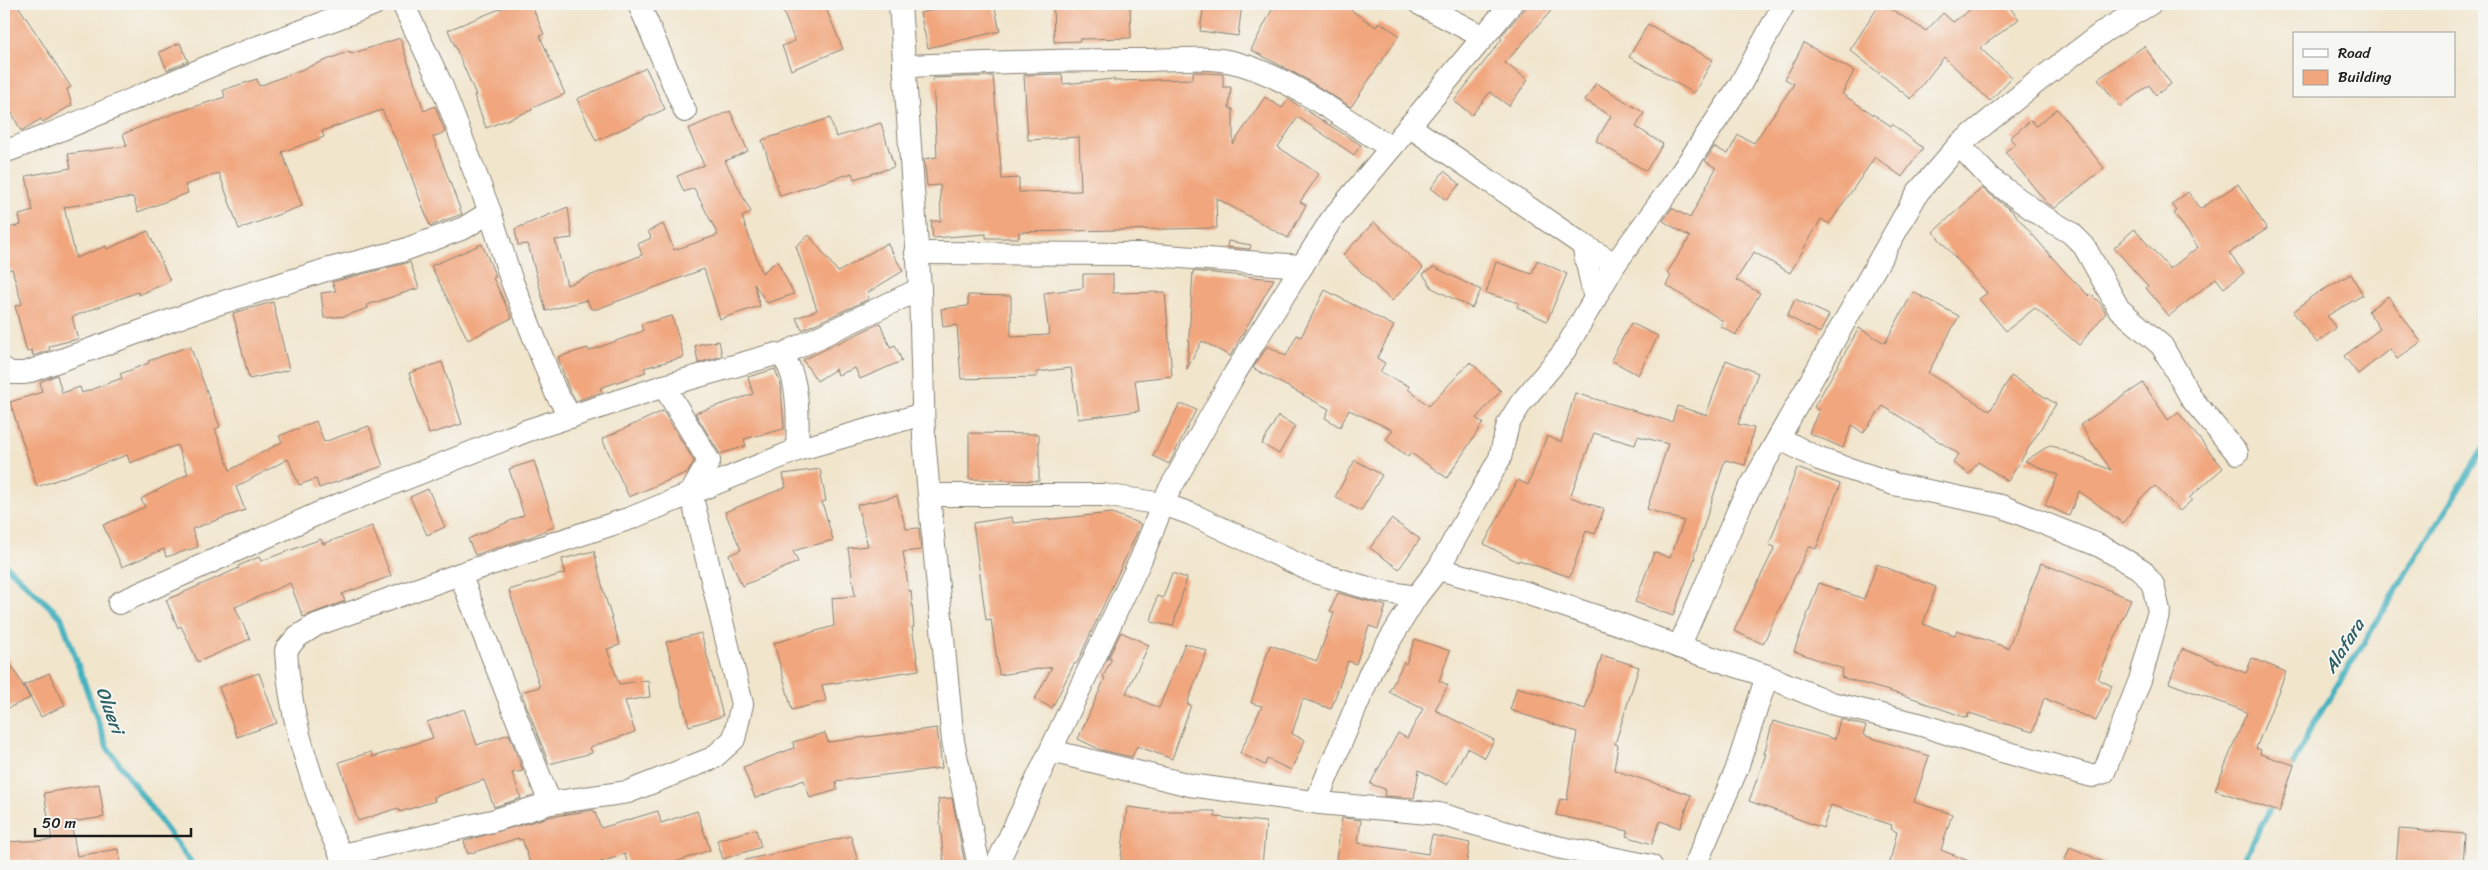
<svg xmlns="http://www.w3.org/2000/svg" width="2488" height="870" viewBox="0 0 2488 870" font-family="Sriracha,sans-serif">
  <rect width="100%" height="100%" fill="#f6f6f2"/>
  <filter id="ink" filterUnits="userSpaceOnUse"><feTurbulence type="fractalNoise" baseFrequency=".02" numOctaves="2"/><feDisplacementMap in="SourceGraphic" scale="10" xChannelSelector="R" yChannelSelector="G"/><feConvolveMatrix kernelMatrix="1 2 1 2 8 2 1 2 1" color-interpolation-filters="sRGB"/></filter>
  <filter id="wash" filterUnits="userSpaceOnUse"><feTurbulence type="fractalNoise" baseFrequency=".0096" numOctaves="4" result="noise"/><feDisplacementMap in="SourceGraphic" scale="20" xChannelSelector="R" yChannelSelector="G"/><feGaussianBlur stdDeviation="1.12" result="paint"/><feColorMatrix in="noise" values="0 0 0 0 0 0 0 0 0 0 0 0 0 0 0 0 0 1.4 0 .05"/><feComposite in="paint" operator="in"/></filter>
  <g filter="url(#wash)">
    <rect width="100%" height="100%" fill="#f1e5cc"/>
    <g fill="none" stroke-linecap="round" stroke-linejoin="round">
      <!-- stream -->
      <g stroke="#44b2c0" stroke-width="6">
        <polyline points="4,564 61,617 107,747 193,866"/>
        <polyline points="2289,772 2314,723 2484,448"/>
        <polyline points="2241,866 2273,803"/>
      </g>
    </g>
    <g id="blocks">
      <!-- building -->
      <g fill="#f1a67d">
        <polygon points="4,4 17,4 71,87 67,89 72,105 43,122 41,119 21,131 12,113 4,118"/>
        <polygon points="512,4 531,4 544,34 540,36 565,94 532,108 532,110 486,128 474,95 476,95 448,30"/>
        <polygon points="780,4 824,4 843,49 791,70 782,46 795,41"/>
        <polygon points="961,4 994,4 1000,31 928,48 920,13"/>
        <polygon points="1053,4 1130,4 1131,38 1080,39 1080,41 1054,42"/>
        <polygon points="1204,4 1242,4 1238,36 1200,31"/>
        <polygon points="1275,4 1342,4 1376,27 1379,22 1399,35 1351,107 1304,78 1251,50"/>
        <polygon points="1529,4 1557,4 1505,63 1528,80 1509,106 1490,92 1472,115 1454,101 1502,39 1500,37"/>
        <polygon points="1880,4 1883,4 1926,31 1943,13 1953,22 1978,4 2007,4 2019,19 1980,48 2012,77 1990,101 1944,57 1911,99 1850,50"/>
        <polygon points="1648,24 1713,60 1694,93 1629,57"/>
        <polygon points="400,38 424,111 435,106 445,132 433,137 462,214 430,226 404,157 382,110 322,131 324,137 282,152 302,206 239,229 219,173 185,185 188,193 138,212 133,197 64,207 76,258 106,246 107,249 148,231 170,281 139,295 138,292 72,317 78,339 49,346 50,350 33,356 32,350 27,352 15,306 22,304 12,269 4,271 4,229 21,225 19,215 33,211 26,176 71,168 68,154 127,146 123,134 175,113 225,97 223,90 257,79 259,86 350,51 351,54"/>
        <polygon points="180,43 188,61 167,70 159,52"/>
        <polygon points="1804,43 1854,71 1842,94 1891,126 1892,124 1923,148 1902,177 1875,157 1829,224 1821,219 1790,273 1754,252 1736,280 1760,293 1736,335 1720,326 1723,321 1666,285 1671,276 1667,273 1690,237 1663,221 1672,208 1690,218 1716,168 1705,161 1714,147 1728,154 1738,135 1754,143 1794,84 1785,79"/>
        <polygon points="2144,46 2171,84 2156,95 2149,85 2120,107 2098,79"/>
        <polygon points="646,68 665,109 596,141 577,99"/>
        <polygon points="1193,72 1223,74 1223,87 1231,87 1229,108 1233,109 1233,144 1265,97 1282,108 1288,99 1361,145 1354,155 1298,117 1278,147 1319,174 1300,202 1306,205 1288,238 1216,198 1217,228 1019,232 1019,238 986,238 986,234 933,238 931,221 941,221 940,185 927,186 924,159 937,157 933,78 993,76 1002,179 1019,178 1019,192 1081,191 1079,137 1028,140 1024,75 1062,74 1063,84 1114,79 1114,81 1193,79"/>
        <polygon points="1596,83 1644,113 1636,127 1663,144 1646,171 1596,141 1611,116 1585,100"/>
        <polygon points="2057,109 2104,168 2055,208 2047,203 2005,152 2015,144 2010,138 2031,120 2036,126"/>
        <polygon points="730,111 748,151 725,161 751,212 742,217 762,273 777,261 794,294 767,303 754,284 760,306 720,319 704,269 597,309 591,309 587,300 546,311 528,244 518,245 515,229 568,207 572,238 555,240 567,285 642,255 638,244 651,238 648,231 663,224 674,250 718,235 694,188 684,192 677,176 704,165 688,129"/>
        <polygon points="830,118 836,137 881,123 894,167 854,179 852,173 780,196 762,140"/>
        <polygon points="1444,171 1460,184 1446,200 1431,188"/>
        <polygon points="2238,184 2267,229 2229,253 2244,273 2224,288 2216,278 2169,316 2146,288 2148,286 2114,248 2134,229 2170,269 2198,247 2174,213 2177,211 2172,204 2188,192 2200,209"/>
        <polygon points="1982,188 2012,211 2065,272 2089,296 2091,294 2100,303 2106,313 2079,345 2035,308 2006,331 1979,299 1987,293 1933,232"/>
        <polygon points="1374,222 1423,268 1392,301 1343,255"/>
        <polygon points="809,235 838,272 887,243 903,271 867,293 869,299 802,330 796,318 817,310 796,246"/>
        <polygon points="1228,241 1251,245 1250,249 1227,247"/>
        <polygon points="482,244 496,277 493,278 512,318 468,340 431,266"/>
        <polygon points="1537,260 1567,274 1547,321 1517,307 1519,303 1486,293 1496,262 1532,274"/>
        <polygon points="410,262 419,288 367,305 368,308 345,316 324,318 321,293 336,291 332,282"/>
        <polygon points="1434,267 1481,290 1472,308 1432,288 1423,274"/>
        <polygon points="1193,271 1274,279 1230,356 1202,341 1187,369"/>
        <polygon points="1083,274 1113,274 1113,293 1165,292 1172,376 1135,380 1139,411 1078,419 1071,368 1037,372 1037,377 961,379 957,325 943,327 941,309 968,306 968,295 1011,296 1011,337 1049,335 1044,293 1083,288"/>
        <polygon points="2351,274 2363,295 2327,316 2336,328 2317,343 2293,312 2311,297"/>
        <polygon points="1325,290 1394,326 1377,358 1385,363 1380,372 1409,386 1408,389 1429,406 1470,362 1501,391 1476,418 1483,423 1447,478 1411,453 1408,457 1386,440 1393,430 1349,410 1340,427 1325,418 1329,409 1253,368 1268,346 1286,356 1297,335 1301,337"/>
        <polygon points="1913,292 1959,316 1928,373 1990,411 2011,376 2056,404 2008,481 1978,462 1969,474 1953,463 1959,454 1883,406 1863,433 1852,425 1843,448 1809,433 1819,410 1814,407 1859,328 1885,343"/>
        <polygon points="2388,296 2421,342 2397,359 2390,349 2358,374 2344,356 2380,329 2368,311"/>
        <polygon points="1795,299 1829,315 1820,333 1787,316"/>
        <polygon points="273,302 289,370 249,379 233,313"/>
        <polygon points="672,316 684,357 644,368 646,372 600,388 602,392 576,401 568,387 558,357 588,348 589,351 643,331 641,324"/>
        <polygon points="880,323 890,347 895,345 902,361 860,379 855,368 838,375 836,369 817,381 803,360"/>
        <polygon points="1631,323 1658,336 1638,375 1611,360"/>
        <polygon points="719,341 722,356 698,363 695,345"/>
        <polygon points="190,346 220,427 215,429 230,470 282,442 279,436 316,421 324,442 369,426 383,466 319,488 316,479 299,485 288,459 236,487 245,510 192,529 198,547 166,557 164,549 122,567 103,525 145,507 141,499 188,474 177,445 130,463 127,455 37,487 10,402 42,392 40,382 57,375 62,393 80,387 82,393 122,378 120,374 149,363 148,361"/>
        <polygon points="1726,360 1758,373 1738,424 1754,428 1745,465 1725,460 1694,556 1695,557 1673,616 1635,602 1654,552 1670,558 1684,521 1647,509 1668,444 1638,436 1635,445 1594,433 1570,497 1604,509 1595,534 1586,531 1570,577 1519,560 1518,562 1484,544 1518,480 1528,485 1547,436 1561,442 1575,393 1672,422 1677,406 1706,415"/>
        <polygon points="442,362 462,424 429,434 409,373"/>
        <polygon points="775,369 781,385 784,429 744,439 746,446 720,454 695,413 753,394 748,377"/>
        <polygon points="2143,383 2168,420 2178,412 2223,468 2189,498 2192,500 2180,511 2155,486 2141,498 2123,523 2079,491 2069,516 2045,505 2058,475 2025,461 2050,445 2111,470 2080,425"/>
        <polygon points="1179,405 1186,405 1196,410 1169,464 1153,456"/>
        <polygon points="663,411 694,461 688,472 629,497 602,439"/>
        <polygon points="1278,416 1295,426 1279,454 1262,444"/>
        <polygon points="969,433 1039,434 1039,481 969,479"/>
        <polygon points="1355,460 1382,475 1361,511 1335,497"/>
        <polygon points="534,461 555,526 533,536 475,555 468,539 524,515 509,469"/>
        <polygon points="1797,468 1840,484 1816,549 1809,546 1763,644 1734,631 1775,547 1769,545"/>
        <polygon points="820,469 826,501 822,502 833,540 793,551 798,562 742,586 729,555 741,550 725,512 786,487 783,474"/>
        <polygon points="428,489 445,527 427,535 410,497"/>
        <polygon points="897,496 906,529 919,528 921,550 903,552 909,591 911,591 914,627 912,627 919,670 822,685 826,701 792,710 774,643 834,626 832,598 855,596 848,548 868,546 857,505"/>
        <polygon points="1112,513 1141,524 1077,663 1074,664 1052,708 1035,699 1052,667 999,675 991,619 986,620 973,523 1012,517 1013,523"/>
        <polygon points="1391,519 1420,539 1399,569 1370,548"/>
        <polygon points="372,526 391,576 342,594 345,601 303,617 290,583 235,607 250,639 198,662 181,626 178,628 166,600 239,568 238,566 259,557 261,561 321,539 323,544"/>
        <polygon points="594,551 604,593 620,645 607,649 619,684 648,680 650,697 625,701 635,732 590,747 592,753 549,764 521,692 540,687 509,590 565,573 562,559"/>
        <polygon points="2041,563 2131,599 2098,679 2112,686 2096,721 2044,698 2033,732 1969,713 1967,718 1919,701 1919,700 1841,677 1843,669 1794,651 1819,583 1864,599 1877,564 1936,587 1923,624 1955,635 1957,630 2008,648"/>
        <polygon points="1172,573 1187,578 1173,626 1151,622 1157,596 1163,598"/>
        <polygon points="1338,593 1386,606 1378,629 1369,626 1356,664 1348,661 1331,709 1303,699 1292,734 1305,740 1291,770 1267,759 1265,765 1240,753 1262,706 1251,703 1270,645 1317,661 1334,613 1330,611"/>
        <polygon points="1121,632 1149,645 1126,693 1159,708 1185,643 1207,651 1187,704 1191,705 1172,759 1137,746 1132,757 1101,750 1078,739 1105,678 1103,677 1112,658 1108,659"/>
        <polygon points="701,633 723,716 689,726 666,642"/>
        <polygon points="1415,639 1450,651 1439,681 1448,685 1435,710 1494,740 1485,758 1467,748 1447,785 1419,770 1414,798 1384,796 1385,789 1370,784 1398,733 1407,738 1423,709 1389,692 1404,662 1406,664"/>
        <polygon points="2182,649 2246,673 2252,658 2286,672 2256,748 2261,750 2260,754 2294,765 2279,812 2215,790 2247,712 2169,683"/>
        <polygon points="4,652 30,698 4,710"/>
        <polygon points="1602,655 1639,667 1615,744 1618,745 1614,770 1691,795 1680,828 1660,821 1652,844 1626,836 1628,831 1556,815 1560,799 1567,800 1577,732 1510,710 1517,687 1585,709"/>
        <polygon points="49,673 65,705 41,717 24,685"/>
        <polygon points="259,673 277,723 237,737 219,687"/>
        <polygon points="464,709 477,745 509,734 523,771 512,773 521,798 494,807 484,780 434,797 435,801 400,812 398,808 358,821 339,762 371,752 372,757 433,738 427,722"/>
        <polygon points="1840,719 1866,726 1863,735 1929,756 1914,802 1952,814 1941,850 1981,866 1889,866 1897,832 1891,829 1892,825 1831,805 1823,828 1749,801 1766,754 1764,754 1773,721 1835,739"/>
        <polygon points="937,728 942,768 836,781 837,790 810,798 804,780 755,798 743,767 794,748 793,742 825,733 828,742"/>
        <polygon points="99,784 104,817 71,822 77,856 118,849 121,866 32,866 31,860 4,861 4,842 52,840 44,793"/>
        <polygon points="952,798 965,864 944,866 938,799"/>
        <polygon points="1127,807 1160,811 1215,811 1215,817 1266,822 1262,866 1120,866"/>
        <polygon points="594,810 601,828 658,811 661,823 697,811 710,850 673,863 674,866 628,866 625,854 589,866 531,866 522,839 519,840 518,838 468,854 464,841 549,817"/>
        <polygon points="1342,818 1361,820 1358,843 1428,854 1432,835 1470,843 1466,866 1335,866"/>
        <polygon points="756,829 761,847 723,859 717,840"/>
        <polygon points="2399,829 2465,834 2463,866 2396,866"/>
        <polygon points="851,836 859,866 746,866 745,860"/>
        <polygon points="2070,847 2112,866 2062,866"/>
      </g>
    </g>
  </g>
  <g filter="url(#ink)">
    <use href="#blocks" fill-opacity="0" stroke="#868074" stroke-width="1"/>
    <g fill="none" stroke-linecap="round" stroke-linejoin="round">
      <defs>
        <g id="minor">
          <polyline points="403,4 441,84 490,212 511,279 556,393 571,417"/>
          <polyline points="639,4 685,111"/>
          <polyline points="900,4 920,289 924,438 929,495 953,741 979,866"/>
          <polyline points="1420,4 1483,37"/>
          <path d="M904,66C985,63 1065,59 1146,60C1178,60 1208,55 1240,64C1290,78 1346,120 1391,148"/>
          <polyline points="1409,126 1583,245 1615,264"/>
          <polyline points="1959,145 1991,179 2039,214 2071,233 2084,246 2119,309 2162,346 2192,399 2237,453"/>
          <path d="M4,152C81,124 155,88 232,57C279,38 327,23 374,4"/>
          <polyline points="1583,245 1595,299"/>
          <polyline points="916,253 1140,254 1302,266"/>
          <polyline points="781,355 920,289"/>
          <polyline points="4,369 10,373 25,373 214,305 326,270 401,251 464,228 490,212"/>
          <polyline points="929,495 1103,495 1163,504 1191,514 1314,572 1375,590 1416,597"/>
          <polyline points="1438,569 1523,592 1622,625 1679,647 1767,676 1831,703 1922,725 1998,750 2092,776 2104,772 2140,680 2159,611 2153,585 2142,570 2100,546 2001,506 1894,484 1819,459 1779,438"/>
          <polyline points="460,574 550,803"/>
          <path d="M119,603L326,510L526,431L664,386L776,354C801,361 798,429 797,450L923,414"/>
          <polyline points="1679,647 1741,504 1918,192 1959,145 2038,81 2106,30 2150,4"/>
          <polyline points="1051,751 1190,785 1320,803 1439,814 1557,847 1651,866"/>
          <polyline points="1316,802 1371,671 1416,597 1438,569 1500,458 1508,424 1521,403 1563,353 1615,264 1675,182 1740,85 1784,4"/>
          <polyline points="342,855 492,821 550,803 628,792 713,758 734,739 742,704 691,493 709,461 664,386"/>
          <path d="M344,866C341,850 331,836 326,820C306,762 289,713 286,650L297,637L316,625L460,574L631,518L797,450"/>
          <polyline points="996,866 1141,559 1166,496 1235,373 1331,220 1511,4"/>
          <polyline points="1695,866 1736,771 1767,676"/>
        </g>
      </defs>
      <!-- minor casing -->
      <use href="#minor" stroke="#868074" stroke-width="24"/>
      <!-- minor -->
      <use href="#minor" stroke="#fff" stroke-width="22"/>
    </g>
  </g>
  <g text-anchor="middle" stroke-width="4" stroke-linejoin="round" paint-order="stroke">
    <!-- water labels -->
    <g font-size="18" font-style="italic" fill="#2e6066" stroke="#f6f6f2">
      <text transform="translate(2344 646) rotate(-58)" y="6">Alafara</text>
      <text transform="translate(110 710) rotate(70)" y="6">Olueri</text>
    </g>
  </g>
  <!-- margin -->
  <rect width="2488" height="870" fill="none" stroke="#f6f6f2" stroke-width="20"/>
  <!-- legend -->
  <rect x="2293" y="32" width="162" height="65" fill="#f6f6f2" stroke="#9f9f9c"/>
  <rect x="2303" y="49" width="25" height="8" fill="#ffffff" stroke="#9f9f9c"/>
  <text x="2338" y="58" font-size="15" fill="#1c1c1c">Road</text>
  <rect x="2303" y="70" width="25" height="15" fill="#f1a67d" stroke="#9f9f9c"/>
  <text x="2338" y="82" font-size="15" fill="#1c1c1c">Building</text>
  <!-- scale -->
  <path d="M35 828v8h156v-8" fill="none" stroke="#1c1c1c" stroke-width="2.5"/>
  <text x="42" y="828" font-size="15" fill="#1c1c1c" stroke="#f6f6f2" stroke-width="4" paint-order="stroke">50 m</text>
</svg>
